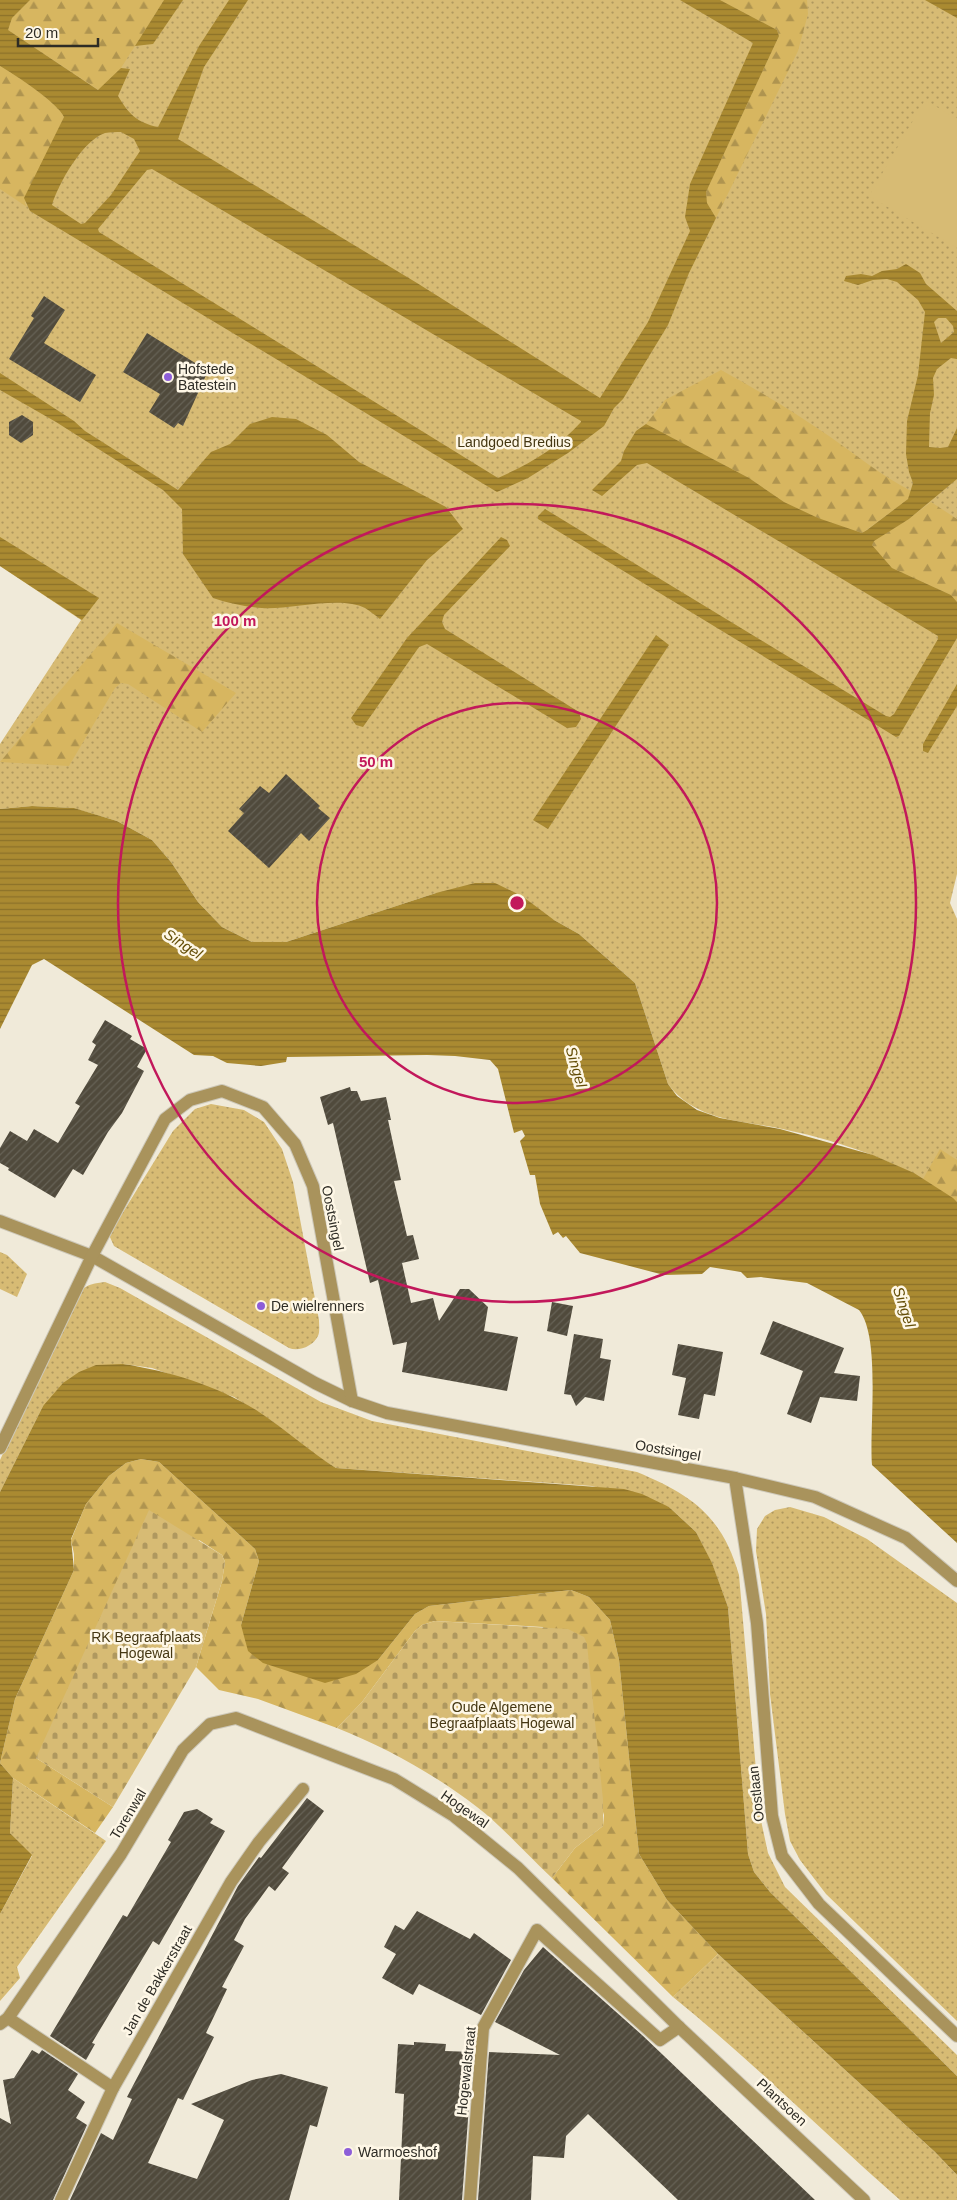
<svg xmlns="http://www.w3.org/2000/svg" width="957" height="2200" viewBox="0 0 957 2200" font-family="Helvetica,sans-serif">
  <defs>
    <pattern id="green-dots" width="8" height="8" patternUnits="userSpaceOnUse" patternTransform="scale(1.25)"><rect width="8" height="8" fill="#d7bb74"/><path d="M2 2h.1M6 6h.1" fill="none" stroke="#af985f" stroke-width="1.8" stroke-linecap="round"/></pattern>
    <pattern id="forest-firs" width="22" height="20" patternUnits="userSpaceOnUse" patternTransform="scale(1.25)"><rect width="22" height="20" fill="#d7b660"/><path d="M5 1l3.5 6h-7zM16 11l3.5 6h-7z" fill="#af944f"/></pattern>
    <pattern id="cemetery-stones" width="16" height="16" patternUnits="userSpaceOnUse" patternTransform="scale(1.25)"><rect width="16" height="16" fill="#d7bb74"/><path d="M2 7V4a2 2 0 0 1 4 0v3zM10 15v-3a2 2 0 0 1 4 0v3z" fill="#af985f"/></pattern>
    <pattern id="water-rules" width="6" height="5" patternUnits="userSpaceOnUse" patternTransform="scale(1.25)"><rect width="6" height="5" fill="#aa8a31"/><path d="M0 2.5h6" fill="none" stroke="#8b7129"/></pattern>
    <pattern id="building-hatch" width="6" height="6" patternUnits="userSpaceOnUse" patternTransform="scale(1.25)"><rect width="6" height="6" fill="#504a3c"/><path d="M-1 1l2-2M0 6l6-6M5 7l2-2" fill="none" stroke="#666256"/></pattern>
  </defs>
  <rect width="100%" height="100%" fill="#f0ead9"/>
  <!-- green -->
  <g fill="url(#green-dots)">
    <path d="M0,0H957V874L950,903L957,919V1202C950,1195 941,1190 932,1185C886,1156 831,1139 778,1128C736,1120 695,1120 668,1084L635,983L579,934L554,920L436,893L286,942H252L222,927L198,902L171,862L152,840L117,821L73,808L32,806L0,809V744L81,620L0,566Z"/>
    <path d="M211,1104L244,1110L264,1122L282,1149L293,1182L319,1320C319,1324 320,1332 318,1336C313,1346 299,1352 289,1348L114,1246L109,1235L173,1131L195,1109Z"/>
    <polygon points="0,1252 7,1255 27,1274 17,1297 0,1289"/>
    <path d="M105,1282L120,1288L321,1402L372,1421L637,1472C692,1495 722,1516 739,1575L760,1816L768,1853L785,1887L957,2055V2076L770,1892L754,1872L748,1854L728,1607L712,1564L696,1532L669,1507L592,1486L336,1468L310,1452L272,1421L234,1397L152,1368L123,1364L43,1406L0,1492V1460L71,1307C80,1289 84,1284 105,1282Z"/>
    <polygon points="790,1507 824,1517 867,1539 957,1603 957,2021 826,1894 800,1860 790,1841 785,1814 770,1694 766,1614 756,1551 757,1529 765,1516 775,1510"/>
    <polygon points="13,1778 106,1841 17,1967 20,1978 0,2001 0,1914 32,1856 10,1833"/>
    <path d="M718,1954L935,2152L957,2175V2200H900C824,2133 752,2061 673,1997Z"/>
  </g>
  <!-- forest -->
  <g fill="url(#forest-firs)">
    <polygon points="30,0 164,0 121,68 99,90 8,30 12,18"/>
    <polygon points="720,0 807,0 808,14 798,51 716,218 707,203 706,192 779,36 777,30"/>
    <path d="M0,66C14,74 58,103 64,117L25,203L27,207L0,189Z"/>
    <path d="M721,370C758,390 794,412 829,436C856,455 882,476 911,491L908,499L862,533L817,518L784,502L749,478L646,424L665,400Z"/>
    <polygon points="931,502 957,519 957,602 951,595 892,568 872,545 873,541 909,519"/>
    <polygon points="117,623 236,693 202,732 128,684 121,683 115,688 69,766 0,762"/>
    <polygon points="940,1149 957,1160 957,1202 923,1179"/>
    <polygon points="141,1459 159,1462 255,1549 259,1561 241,1625 378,1660 415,1614 429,1606 571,1590 589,1597 610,1620 619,1660 639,1854 667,1900 718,1954 673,1997 552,1878 575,1848 603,1826 604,1815 543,1627 435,1621 422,1625 415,1631 362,1702 337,1728 258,1699 219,1690 196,1667 222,1581 225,1562 222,1555 199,1540 36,1758 113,1807 95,1833 13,1778 0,1763 15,1699 74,1570 74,1554 71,1540 86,1504 109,1476 126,1463"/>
  </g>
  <!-- cemetery -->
  <g fill="url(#cemetery-stones)">
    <polygon points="149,1510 222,1555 225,1562 222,1581 196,1667 113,1807 36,1758"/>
    <path d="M435,1621L568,1629L584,1637L587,1644L603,1800V1826L575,1848L552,1878C528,1856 502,1826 477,1807C434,1774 387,1748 337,1728L362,1702L415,1631L422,1625Z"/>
  </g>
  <!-- pitch -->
  <polygon fill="#d7bb74" points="925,100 957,119 957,248 869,196"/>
  <!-- water -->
  <g fill="url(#water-rules)" fill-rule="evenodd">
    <path d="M0,0H30L12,18L8,30L98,90L121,68L130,69L118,96C128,113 137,123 158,127L199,46L229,0H248L204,67L178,139L417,283L600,398L648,322L690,231L685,217L690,184L753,43L680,0H720L777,30L779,36L706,192L707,203L716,218L689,273L668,325L623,399L614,408L604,426L568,453L528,478L497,492L30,211L24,198L64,117C58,103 14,74 0,66ZM121,132L134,139L140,151L111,195L85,223L81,224L52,205C58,184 83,140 105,133C110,132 116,132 121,132ZM152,169L581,421V422C558,448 529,464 498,478L99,232L98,229L147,170Z"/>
    <polygon points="164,0 183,0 153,44 135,46"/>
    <polygon points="925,0 957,0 957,18"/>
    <path d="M906,264L920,273L926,284L957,311V359L951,358L937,369L933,378L934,395L930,413L929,447L940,448L948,447L957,428V479L909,519L874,541L872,545L892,568L951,595L957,602V638L899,736L896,737L538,519V516L545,509L886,716L890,717L894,714L938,639V636L647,463L637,465L602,496L592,490L621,461L624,451L636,431L646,424L749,478L784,502L818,518L862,533L867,530L908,499L913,483L909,472L906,454L907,421L918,375L925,312L918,300L897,282L887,279L873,280L858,285L844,281L846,276L861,274L872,276L882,271L897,269ZM938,318H946L953,326L954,332L941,343L934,322Z"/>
    <path d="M0,373L74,421L85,431L178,490L211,452L230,444L250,424L272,417L296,419L327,435L359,462L446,507L463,529L427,560L380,619C375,615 370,611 365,608C341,595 289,610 262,608C245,607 228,603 213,598L183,554L182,509L163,490L56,422L0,390Z"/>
    <polygon points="0,537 99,598 82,620 0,566"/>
    <polygon points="501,537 507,540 510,546 444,615 442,622 445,629 579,712 581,719 576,727 567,728 427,644 419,647 363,727 356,725 351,718 407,638"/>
    <polygon points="656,635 669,645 548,829 533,820"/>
    <polygon points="957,684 957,706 931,748 928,753 923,751 923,744"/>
    <path d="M32,806L74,808L117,821L152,840L171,862L198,902L222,927L252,942H286L436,893L475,883H495L522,896L554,920L579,934L635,983L668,1084L677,1096L697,1110L720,1118L780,1129L873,1155L914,1173L953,1198L957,1202V1543L872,1465C869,1428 881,1337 859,1310L807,1283L761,1277L747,1278L741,1272L710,1267L702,1274L664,1275L580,1253L566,1236L563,1238L558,1232L553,1235L540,1204L535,1175H530L520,1141L525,1136L522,1130L514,1133L498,1069L490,1060L455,1056L427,1055L287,1057L286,1062L261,1066L227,1063L213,1056L194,1055L44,959L32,965L0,1029V809Z"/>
    <path d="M123,1364C169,1371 219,1386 259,1412C285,1429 309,1451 336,1468L624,1489L642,1494L669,1507L696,1532L712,1563L728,1607L748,1854L754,1872L770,1892L957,2076V2175L935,2152L718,1954L667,1900L639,1854L619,1660L610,1620L589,1597L571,1590L429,1606L415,1614L378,1660L356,1674L325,1683L263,1663L248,1651L241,1625L259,1561L255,1549L159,1462L141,1459L126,1463L109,1476L86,1504L71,1539L74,1570L15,1699L0,1763L13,1778L10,1833L32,1855L0,1914V1492L43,1406L63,1383L79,1372L96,1365Z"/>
  </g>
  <!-- building -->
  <g fill="url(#building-hatch)">
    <polygon points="44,296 65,310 44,343 96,375 80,402 9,359 34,318 31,316"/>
    <polygon points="147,333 208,371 183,426 178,423 174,428 149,412 160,394 123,372"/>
    <polygon points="22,415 33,422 33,435 21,443 9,435 9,422"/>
    <polygon points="286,774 320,806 318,808 330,818 309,841 301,833 269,868 228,831 244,813 239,809 260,786 269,793"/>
    <polygon points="105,1020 132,1036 130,1039 147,1049 137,1067 144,1071 122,1113 108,1132 83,1175 73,1169 55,1198 8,1170 9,1168 0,1163 0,1148 10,1131 27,1141 34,1129 58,1143 80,1106 75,1103 98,1065 88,1060 96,1045 92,1042"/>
    <polygon points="350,1087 351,1091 357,1091 361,1101 386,1097 391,1120 388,1120 401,1180 394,1181 407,1236 413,1235 419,1259 402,1263 411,1303 433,1298 439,1321 460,1289 469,1289 488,1307 484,1331 518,1337 507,1391 402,1372 407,1342 393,1345 378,1280 370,1283 333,1123 328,1125 320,1097"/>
    <polygon points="552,1302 573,1306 567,1336 547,1331"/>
    <polygon points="773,1321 844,1348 834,1373 860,1376 857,1401 820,1397 811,1423 787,1414 803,1371 760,1354"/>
    <polygon points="574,1334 603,1339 600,1358 611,1360 604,1401 585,1397 576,1406 571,1395 564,1394"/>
    <polygon points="678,1344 723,1352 715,1396 704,1394 699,1419 678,1415 686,1378 672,1375"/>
    <polygon points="307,1798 324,1811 282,1868 289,1873 275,1891 269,1886 245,1919 234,1940 244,1946 222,1987 227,1989 206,2033 214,2037 183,2100 178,2098 148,2163 197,2179 224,2120 191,2104 252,2080 281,2074 328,2087 317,2127 310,2125 289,2200 70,2200 101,2133 113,2140 132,2099 127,2097 238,1886 259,1857 261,1858"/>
    <polygon points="197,1809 213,1819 210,1823 225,1831 159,1945 153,1941 92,2043 95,2044 86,2060 50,2036 123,1915 127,1917 171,1842 168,1840 184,1812"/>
    <polygon points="417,1911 470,1939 474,1933 511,1960 481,2015 419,1984 413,1995 382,1978 396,1954 384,1947 395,1925 404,1930"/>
    <polygon points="543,1947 642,2035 815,2200 678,2200 588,2114 566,2136 564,2158 533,2156 531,2200 478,2200 489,2052 560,2055 495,2022 524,1970"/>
    <polygon points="414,2042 446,2044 445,2051 473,2052 462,2200 399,2200 404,2094 395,2093 398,2044 414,2045"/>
    <polygon points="32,2050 39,2054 42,2050 78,2074 68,2090 85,2102 76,2118 87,2125 53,2200 0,2200 0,2118 11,2124 3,2080 14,2078"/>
  </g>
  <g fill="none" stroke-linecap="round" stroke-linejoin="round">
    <defs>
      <g id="minor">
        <polyline points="0,1221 92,1256 315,1383 352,1401 387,1413 735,1478 815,1497 906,1538 957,1581"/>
        <polyline points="0,1448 92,1256 165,1119 190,1100 222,1091 263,1107 295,1144 313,1186 352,1401"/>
        <polyline points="735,1478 757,1623 772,1816 782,1856 819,1904 957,2036"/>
        <polyline points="8,2018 113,2088"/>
        <polyline points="61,2200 113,2088 231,1882 259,1842 303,1789"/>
        <polyline points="470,2200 483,2028 537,1930 660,2040 679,2027"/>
      </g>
      <polyline id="tertiary" points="0,2024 8,2018 121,1854 183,1750 210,1724 236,1718 394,1779 454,1816 518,1868 679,2027 864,2200"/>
    </defs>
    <!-- minor casing -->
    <use href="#minor" stroke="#cdc8b9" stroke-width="14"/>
    <!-- tertiary casing -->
    <use href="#tertiary" stroke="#cdc8b9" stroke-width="14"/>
    <!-- minor -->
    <use href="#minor" stroke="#a9935c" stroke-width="12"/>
    <!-- tertiary -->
    <use href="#tertiary" stroke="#a9935c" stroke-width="12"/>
  </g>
  <!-- distance rings -->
  <g fill="none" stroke="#c2185b" stroke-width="2.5">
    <circle cx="517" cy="903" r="200"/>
    <circle cx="517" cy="903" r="399"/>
  </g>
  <!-- markers -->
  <g fill="#8d5ed8" stroke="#fef7e6" stroke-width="2">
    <circle cx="168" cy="377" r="5"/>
    <circle cx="261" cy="1306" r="5"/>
    <circle cx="348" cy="2152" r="5"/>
  </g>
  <g text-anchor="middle" stroke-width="5" stroke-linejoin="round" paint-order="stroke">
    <!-- poi labels -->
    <g font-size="14" fill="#2e2c25" stroke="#fef7e6" text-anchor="start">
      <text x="178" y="374">Hofstede<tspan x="178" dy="16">Batestein</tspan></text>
      <text x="271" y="1311">De wielrenners</text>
      <text x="358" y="2157">Warmoeshof</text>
    </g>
    <!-- park labels -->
    <g font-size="14" fill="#453712" stroke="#fef7e6">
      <text x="514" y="447">Landgoed Bredius</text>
      <text x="146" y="1642">RK Begraafplaats<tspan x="146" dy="16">Hogewal</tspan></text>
      <text x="502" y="1712">Oude Algemene<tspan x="502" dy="16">Begraafplaats Hogewal</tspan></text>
    </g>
    <!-- street labels -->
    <g font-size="14" fill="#2e2c25" stroke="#fef7e6">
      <text transform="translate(333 1218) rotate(79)" y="5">Oostsingel</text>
      <text transform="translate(668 1450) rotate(10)" y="5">Oostsingel</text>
      <text transform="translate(756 1794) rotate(-96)" y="5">Oostlaan</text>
      <text transform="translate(465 1809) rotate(35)" y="5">Hogewal</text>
      <text transform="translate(128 1814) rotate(-59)" y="5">Torenwal</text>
      <text transform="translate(157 1980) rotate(-60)" y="5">Jan de Bakkerstraat</text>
      <text transform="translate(466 2071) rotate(-84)" y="5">Hogewalstraat</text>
      <text transform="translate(782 2102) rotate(43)" y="5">Plantsoen</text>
    </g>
    <!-- water labels -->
    <g font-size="15" font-style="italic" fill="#644d06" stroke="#fef7e6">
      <text transform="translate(183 944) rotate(33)" y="5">Singel</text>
      <text transform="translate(576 1067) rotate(74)" y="5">Singel</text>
      <text transform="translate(904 1307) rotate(72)" y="5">Singel</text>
    </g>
  </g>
  <circle cx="517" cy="903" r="8" fill="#c2185b" stroke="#fef7e6" stroke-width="2.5"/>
  <g font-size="15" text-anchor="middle" font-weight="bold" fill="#c2185b" stroke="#fef7e6" stroke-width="5" stroke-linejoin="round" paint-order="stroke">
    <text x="235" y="626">100 m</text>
    <text x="376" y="767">50 m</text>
  </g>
  <!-- scale -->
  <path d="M18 38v8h80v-8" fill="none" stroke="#2e2c25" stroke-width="2.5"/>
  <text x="25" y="38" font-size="15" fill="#2e2c25" stroke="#fef7e6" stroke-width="4" paint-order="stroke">20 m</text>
</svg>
